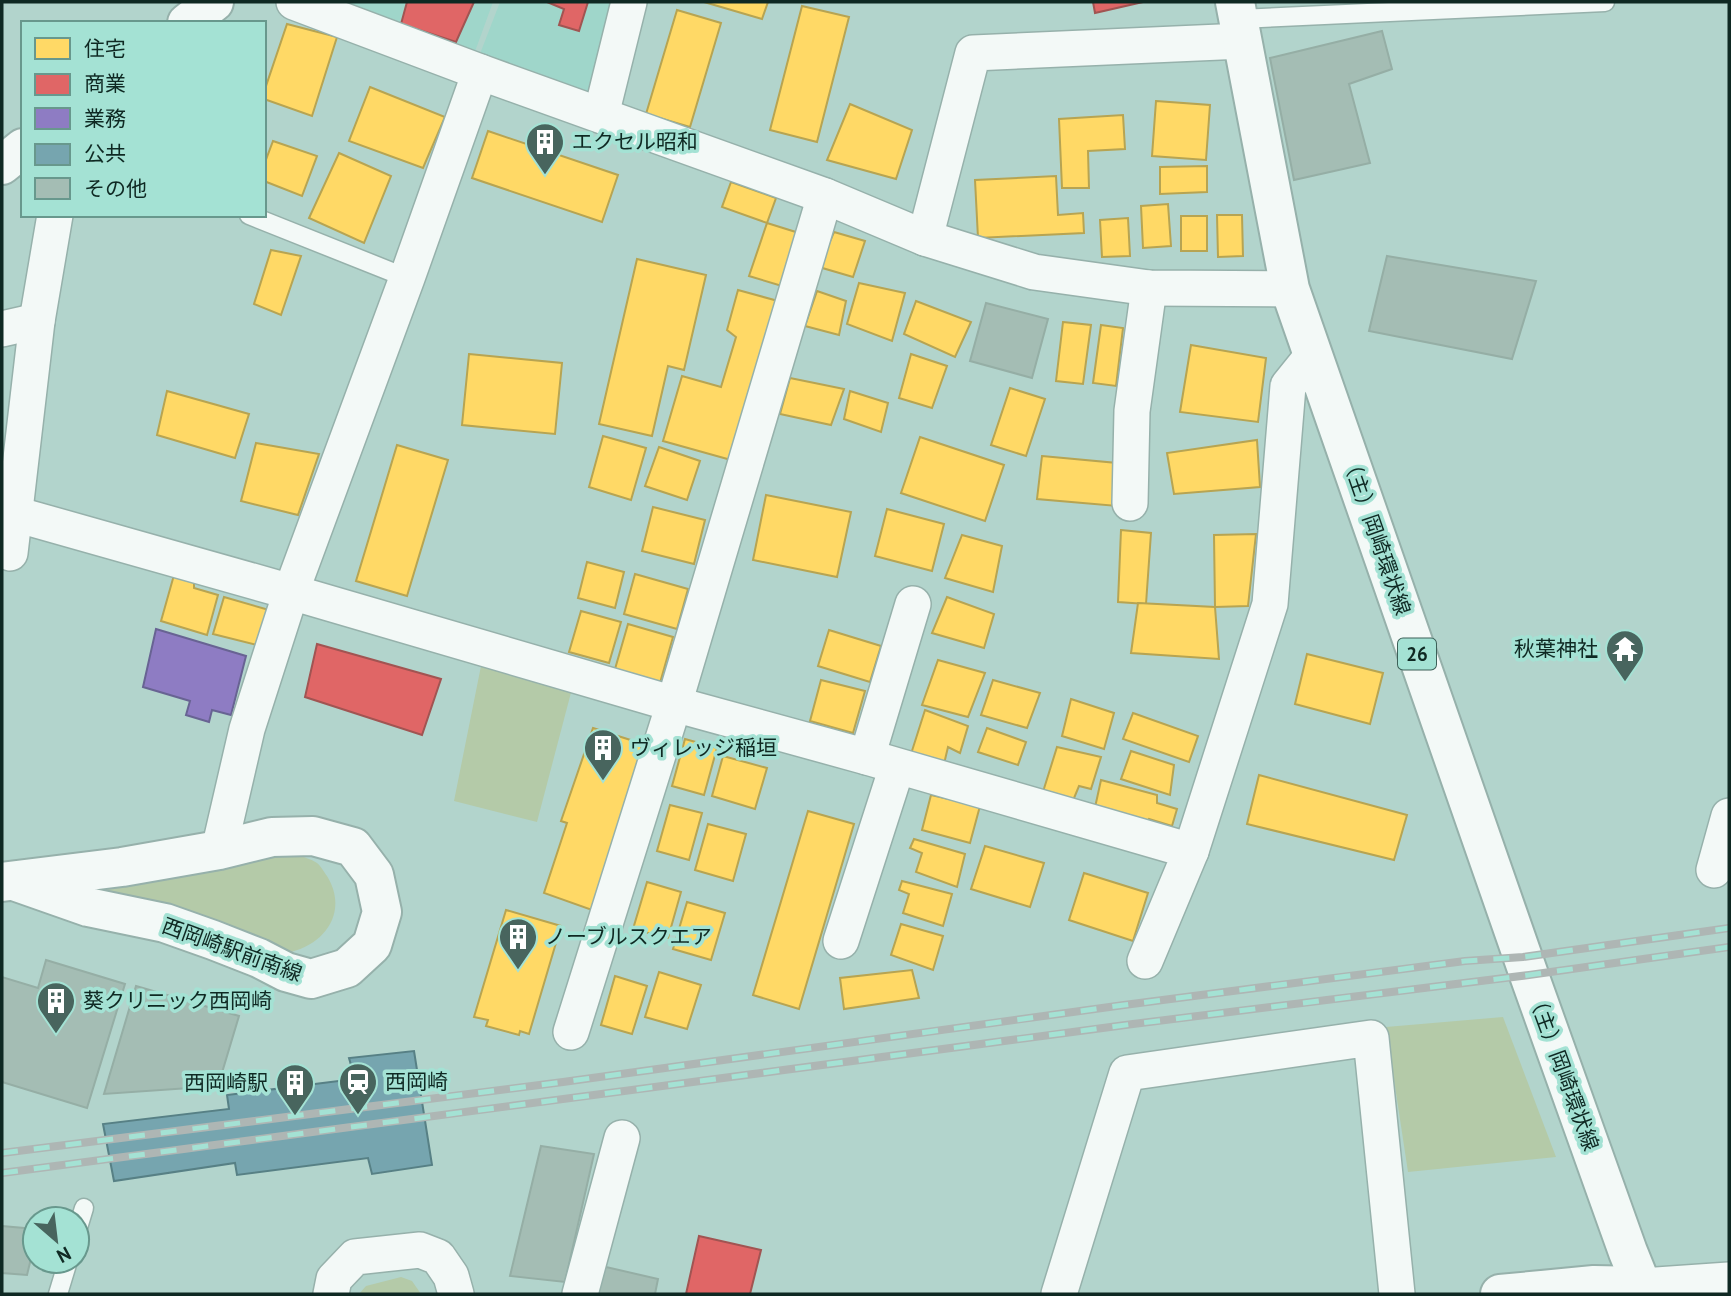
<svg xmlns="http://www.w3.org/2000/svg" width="1731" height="1296" viewBox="0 0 1731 1296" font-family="'PT Sans','Noto Sans JP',sans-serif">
  <rect width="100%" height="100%" fill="#b2d4cc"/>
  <!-- built -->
  <g fill="#9fd6ca">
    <polygon points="320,2 493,2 473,57"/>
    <polygon points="500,2 613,2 588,96 478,59"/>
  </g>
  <!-- green -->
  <g fill="#b4caa8">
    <polygon points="481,666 573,685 537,822 454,801"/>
    <path d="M296,854C303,857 311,859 317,863C321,866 324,872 327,876C348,910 327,943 291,952L178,907L148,899L55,884L254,856Z"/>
    <polygon points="1503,1017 1556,1157 1408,1172 1386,1027"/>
    <polygon points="401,1277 412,1281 421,1294 359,1294 366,1286"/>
  </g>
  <!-- homes -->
  <g fill="#ffd966" stroke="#b7a452" stroke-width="2">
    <polygon points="704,2 768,2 762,19"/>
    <polygon points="802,6 849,17 817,142 770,130"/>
    <polygon points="677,10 721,23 690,127 646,114"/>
    <polygon points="287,24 337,37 312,116 264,99 264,92"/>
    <polygon points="370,87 445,117 423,168 349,141"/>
    <polygon points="1156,101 1210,105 1206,160 1152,156"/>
    <polygon points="850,104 912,130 896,179 827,160"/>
    <polygon points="1123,115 1125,149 1088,151 1089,188 1062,188 1059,119"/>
    <polygon points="488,131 618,175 602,222 472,178"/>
    <polygon points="273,141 317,156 302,196 264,181 264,165"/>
    <polygon points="339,153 391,176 364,243 309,218"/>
    <polygon points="1207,166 1207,192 1160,194 1160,167"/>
    <polygon points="1056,176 1058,215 1083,213 1084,233 978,238 975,180"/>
    <polygon points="731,182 776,198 767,223 722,207"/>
    <polygon points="1168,204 1171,246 1143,248 1141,206"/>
    <polygon points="1217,215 1242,215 1243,256 1218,257"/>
    <rect x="1181" y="216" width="26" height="35"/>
    <polygon points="1128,218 1130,256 1102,257 1100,220"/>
    <polygon points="767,223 799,233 782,286 749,276"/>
    <polygon points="834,232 865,241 853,277 819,267"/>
    <polygon points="271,250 301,256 281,315 254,304"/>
    <polygon points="637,259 706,275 684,370 668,366 652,436 599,424"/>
    <polygon points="859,283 905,293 892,341 847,324"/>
    <polygon points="738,290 778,301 731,460 663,441 682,376 721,387 736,337 727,330"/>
    <polygon points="817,291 846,301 839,335 805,326"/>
    <polygon points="916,301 971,322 955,357 904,334"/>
    <polygon points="1063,322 1091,325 1083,384 1056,381"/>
    <polygon points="1101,325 1123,328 1116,386 1093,383"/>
    <polygon points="1191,345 1266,358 1258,422 1180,412"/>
    <polygon points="469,354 562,363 555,434 462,425"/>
    <polygon points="911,354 947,366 932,408 899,398"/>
    <polygon points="790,378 844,389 831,425 780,414"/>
    <polygon points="1010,388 1045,399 1026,456 991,445"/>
    <polygon points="167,391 249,414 235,458 157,435"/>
    <polygon points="850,391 888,403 881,432 844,419"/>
    <polygon points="603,436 646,448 631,500 589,487"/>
    <polygon points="920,437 1004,465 985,521 901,493"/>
    <polygon points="1257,440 1260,487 1174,494 1167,453"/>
    <polygon points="256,443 319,454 298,515 241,501"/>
    <polygon points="397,445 448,460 407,596 356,581"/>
    <polygon points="659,447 700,461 687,500 645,486"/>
    <polygon points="1042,456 1117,463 1117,506 1037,499"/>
    <polygon points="766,495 851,512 837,577 753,560"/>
    <polygon points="653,507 705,520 694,564 642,551"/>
    <polygon points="887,509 944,524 932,571 875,556"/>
    <polygon points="1121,530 1151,533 1146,604 1118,602"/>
    <polygon points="1256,534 1248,606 1215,607 1214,535"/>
    <polygon points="962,535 1002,546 993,592 945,578"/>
    <polygon points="587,562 624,572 615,608 578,598"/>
    <polygon points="635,574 688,589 677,629 624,614"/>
    <polygon points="174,575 194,580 194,588 218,595 207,635 161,621"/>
    <polygon points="224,597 269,610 257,645 213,634"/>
    <polygon points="947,597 994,614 984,648 932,633"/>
    <polygon points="1138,603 1215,607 1219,659 1131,653"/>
    <polygon points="581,611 621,622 609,663 569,652"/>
    <polygon points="628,624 673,637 660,683 615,669"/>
    <polygon points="829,630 881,646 870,682 818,666"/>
    <polygon points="1307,654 1383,673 1370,724 1295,704"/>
    <polygon points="938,660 985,673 968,717 922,705"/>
    <polygon points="821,680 865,691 853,733 810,721"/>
    <polygon points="993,680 1040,693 1027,728 981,715"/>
    <polygon points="1071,699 1114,713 1104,749 1062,736"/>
    <polygon points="925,710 968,726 960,753 948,747 944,764 911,754"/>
    <polygon points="1133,713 1198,736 1189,762 1123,739"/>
    <polygon points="593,728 643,744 592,910 544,893 567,823 561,821"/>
    <polygon points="987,728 1026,742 1018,765 978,752"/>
    <polygon points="685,739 717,748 704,795 672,786"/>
    <polygon points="1057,747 1101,757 1091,789 1079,786 1072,803 1042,795"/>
    <polygon points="1131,751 1174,765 1170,795 1121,779"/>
    <polygon points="723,756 767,768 755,809 712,796"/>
    <polygon points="1259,775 1407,815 1394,860 1247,824"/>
    <polygon points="1101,780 1157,795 1157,803 1177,809 1172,826 1149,819 1145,827 1094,812"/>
    <polygon points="931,795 980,806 970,843 922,830"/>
    <polygon points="670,805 702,813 689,860 657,851"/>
    <polygon points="808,811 854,824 799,1009 753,995"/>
    <polygon points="708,824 746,834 733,881 695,870"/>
    <polygon points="914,839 965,854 957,887 916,872 922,853 910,848"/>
    <polygon points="985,846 1044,863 1030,907 971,889"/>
    <polygon points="1084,873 1148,893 1133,941 1069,920"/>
    <polygon points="902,881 952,894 943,926 903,913 909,894 899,890"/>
    <polygon points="647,882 681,892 668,938 633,929"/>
    <polygon points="687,902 725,913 711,960 673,949"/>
    <polygon points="506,910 561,926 529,1034 520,1031 519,1035 486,1026 488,1020 474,1017"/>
    <polygon points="901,924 943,936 933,970 891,955"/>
    <polygon points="912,970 919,998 844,1009 840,978"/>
    <polygon points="659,972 701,985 687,1029 645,1017"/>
    <polygon points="615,976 647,986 632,1034 601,1025"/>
  </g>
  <!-- shops -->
  <g fill="#e06666" stroke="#a15452" stroke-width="2">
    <polygon points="407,2 474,2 456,42 401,24"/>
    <polygon points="547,2 588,2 579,31 559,25 564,9"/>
    <polygon points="1093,2 1143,2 1095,13"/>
    <polygon points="317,644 441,679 422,735 305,697"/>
    <polygon points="699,1236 761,1250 750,1294 686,1294"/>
  </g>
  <!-- offices -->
  <polygon fill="#8e7cc3" stroke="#686393" stroke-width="2" points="156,629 246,656 231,715 212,710 209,722 186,715 190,701 143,687"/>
  <!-- public -->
  <polygon fill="#76a5af" stroke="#578085" stroke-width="2" points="414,1051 432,1165 372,1174 368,1158 237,1175 235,1163 114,1181 103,1124 229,1109 227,1095 355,1079 349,1058"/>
  <!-- building -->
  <g fill="#a4bdb4" stroke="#95aea5" stroke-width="2">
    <polygon points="1382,31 1392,69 1349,84 1370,163 1294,180 1270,58"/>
    <polygon points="1387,256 1536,281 1512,359 1369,331"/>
    <polygon points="986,303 1048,319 1032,378 970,361"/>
    <polygon points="46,960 125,984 87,1108 2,1082 2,977 38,988"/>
    <polygon points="136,986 239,1016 218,1086 104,1094"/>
    <polygon points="541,1146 594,1154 565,1282 510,1276"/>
    <polygon points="2,1226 35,1229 35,1242 27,1275 2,1273"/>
    <polygon points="593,1264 658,1279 655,1294 588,1294"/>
  </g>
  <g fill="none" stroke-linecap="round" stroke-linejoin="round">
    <defs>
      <g id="lane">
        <polyline points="1239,19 1605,2"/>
        <polyline points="249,215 407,278"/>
        <polyline points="77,1231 84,1208"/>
        <polyline points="58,1294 68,1261"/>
      </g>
      <g id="street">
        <polyline points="294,2 480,72 825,196 925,238 1034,272 1149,288 1290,289"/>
        <polyline points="601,115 629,2"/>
        <polyline points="925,238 973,53 1243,41"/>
        <polyline points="2,329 37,321"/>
        <polyline points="1130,503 1132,411 1149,288"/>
        <polyline points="15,514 291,592 674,704 867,757 1191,851 1145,961"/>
        <polyline points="10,553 37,321 55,215"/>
        <polyline points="867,757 913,604"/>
        <polyline points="219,850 247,729 291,592 407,278 480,72"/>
        <polyline points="1191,851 1270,604 1288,386 1313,355"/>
        <polyline points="1714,870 1729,816"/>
        <polyline points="841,941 897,767"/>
        <polyline points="571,1032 674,704 825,196"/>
        <polyline points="1642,1286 1729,1280"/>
        <polyline points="331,1294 334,1279 355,1257 420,1250 438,1257 451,1276 456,1294"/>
        <polyline points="580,1294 622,1138"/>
        <polyline points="1059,1294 1127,1073 1371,1038 1397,1294"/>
      </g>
      <g id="secondary">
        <polyline points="2,882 122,867 219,850 272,837 313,836 353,847 374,875 382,912 372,945 347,968 311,979 286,972 259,958 213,940 165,923 88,907 14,881"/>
        <polyline points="1500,1294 1594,1285 1642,1286"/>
      </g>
      <g id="primary">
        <polyline points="1235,2 1290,289 1529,975 1628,1252 1645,1294"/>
        <polyline points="187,23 214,2"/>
        <polyline points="2,165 23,148"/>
      </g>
    </defs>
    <!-- lane casing -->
    <use href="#lane" stroke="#96b1ab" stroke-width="21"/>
    <!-- street casing -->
    <use href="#street" stroke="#96b1ab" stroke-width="38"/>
    <!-- secondary casing -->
    <use href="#secondary" stroke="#96b1ab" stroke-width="42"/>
    <!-- primary casing -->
    <use href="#primary" stroke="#96b1ab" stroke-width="42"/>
    <!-- lane -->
    <use href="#lane" stroke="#f3f9f7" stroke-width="18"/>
    <!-- street -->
    <use href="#street" stroke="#f3f9f7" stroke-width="35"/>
    <!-- secondary -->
    <use href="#secondary" stroke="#f3f9f7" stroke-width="38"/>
    <!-- primary -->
    <use href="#primary" stroke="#f3f9f7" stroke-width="38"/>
    <defs>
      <g id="rail">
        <polyline points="2,1153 563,1082 1124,1005 1465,961 1523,957 1729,928"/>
        <polyline points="2,1173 1133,1024 1529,975 1729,947"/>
      </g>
    </defs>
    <!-- rail casing -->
    <use href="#rail" stroke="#aeb6b4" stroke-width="8"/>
    <!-- rail -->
    <use href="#rail" stroke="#a4e2d4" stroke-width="5" stroke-dasharray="16" stroke-linecap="butt"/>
  </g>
  <!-- icons -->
  <defs>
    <symbol id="building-pin" viewBox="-11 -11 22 30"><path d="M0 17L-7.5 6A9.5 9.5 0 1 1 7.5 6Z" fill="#48655e" stroke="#a4e2d4"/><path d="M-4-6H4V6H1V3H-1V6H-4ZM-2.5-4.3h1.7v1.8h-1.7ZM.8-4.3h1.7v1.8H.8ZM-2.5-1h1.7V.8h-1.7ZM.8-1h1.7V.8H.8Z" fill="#fff"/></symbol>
    <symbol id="temple-pin" viewBox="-11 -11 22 30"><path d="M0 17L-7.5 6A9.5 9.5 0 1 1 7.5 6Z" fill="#48655e" stroke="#a4e2d4"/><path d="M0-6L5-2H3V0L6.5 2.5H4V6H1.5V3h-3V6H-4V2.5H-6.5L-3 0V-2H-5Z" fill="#fff"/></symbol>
    <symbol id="station-pin" viewBox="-11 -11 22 30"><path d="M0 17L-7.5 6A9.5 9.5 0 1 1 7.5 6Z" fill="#48655e" stroke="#a4e2d4"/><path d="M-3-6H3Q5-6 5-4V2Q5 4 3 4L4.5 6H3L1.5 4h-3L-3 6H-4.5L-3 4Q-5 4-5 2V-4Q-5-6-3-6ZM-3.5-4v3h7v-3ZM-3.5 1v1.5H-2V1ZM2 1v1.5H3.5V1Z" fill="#fff"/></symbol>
  </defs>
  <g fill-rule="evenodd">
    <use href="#building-pin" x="523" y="120" width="44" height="60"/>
    <use href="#temple-pin" x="1603" y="627" width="44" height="60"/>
    <use href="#building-pin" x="581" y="726" width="44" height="60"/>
    <use href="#building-pin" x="496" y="915" width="44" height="60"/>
    <use href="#building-pin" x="34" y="979" width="44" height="60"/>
    <use href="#station-pin" x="336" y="1060" width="44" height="60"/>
    <use href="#building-pin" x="273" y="1061" width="44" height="60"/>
  </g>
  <g text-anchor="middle" stroke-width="7" stroke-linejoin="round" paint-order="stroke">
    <!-- shield labels -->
    <rect fill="#a4e2d4" stroke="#3c6058" stroke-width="2" x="1398" y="638.5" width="38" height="31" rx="5"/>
    <g font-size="19" font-weight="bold" fill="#0f2923">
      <text x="1417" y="661">26</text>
    </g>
    <!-- poi labels -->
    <g font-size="21" fill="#0f2923" stroke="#a4e2d4" text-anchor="start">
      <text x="572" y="149">エクセル昭和</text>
      <text x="1598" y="656" text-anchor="end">秋葉神社</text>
      <text x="630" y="755">ヴィレッジ稲垣</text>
      <text x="545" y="944">ノーブルスクエア</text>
      <text x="83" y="1008">葵クリニック西岡崎</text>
      <text x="385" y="1089">西岡崎</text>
      <text x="268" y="1090" text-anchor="end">西岡崎駅</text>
    </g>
    <!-- street labels -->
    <g font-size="21" fill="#0f2923" stroke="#a4e2d4">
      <text transform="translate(1376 535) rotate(71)" y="7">（主）岡崎環状線</text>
      <text transform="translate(232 950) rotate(20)" y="7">西岡崎駅前南線</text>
      <text transform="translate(1563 1071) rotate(70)" y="7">（主）岡崎環状線</text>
    </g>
  </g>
  <!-- border -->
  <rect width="1731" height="1296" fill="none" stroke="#0f2923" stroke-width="7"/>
  <!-- legend -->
  <rect x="21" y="21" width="245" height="196" fill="#a4e2d4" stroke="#68988d" stroke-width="2"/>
  <rect x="35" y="38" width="35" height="21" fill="#ffd966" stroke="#68988d" stroke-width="2"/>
  <text x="84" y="56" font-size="21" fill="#0f2923">住宅</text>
  <rect x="35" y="74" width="35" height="21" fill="#e06666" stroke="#68988d" stroke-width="2"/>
  <text x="84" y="91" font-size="21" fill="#0f2923">商業</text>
  <rect x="35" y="108" width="35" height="21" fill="#8e7cc3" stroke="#68988d" stroke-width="2"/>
  <text x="84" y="126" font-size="21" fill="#0f2923">業務</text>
  <rect x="35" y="144" width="35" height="21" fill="#76a5af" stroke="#68988d" stroke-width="2"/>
  <text x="84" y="161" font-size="21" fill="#0f2923">公共</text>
  <rect x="35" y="178" width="35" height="21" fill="#a4bdb4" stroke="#68988d" stroke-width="2"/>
  <text x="84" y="196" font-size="21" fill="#0f2923">その他</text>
  <!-- north arrow -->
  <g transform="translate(56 1240) rotate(152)"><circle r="33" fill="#a4e2d4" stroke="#68988d" stroke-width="2"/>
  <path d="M0-5L12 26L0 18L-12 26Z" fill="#48655e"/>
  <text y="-10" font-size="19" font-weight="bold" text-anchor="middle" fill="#0f2923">N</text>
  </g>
</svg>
